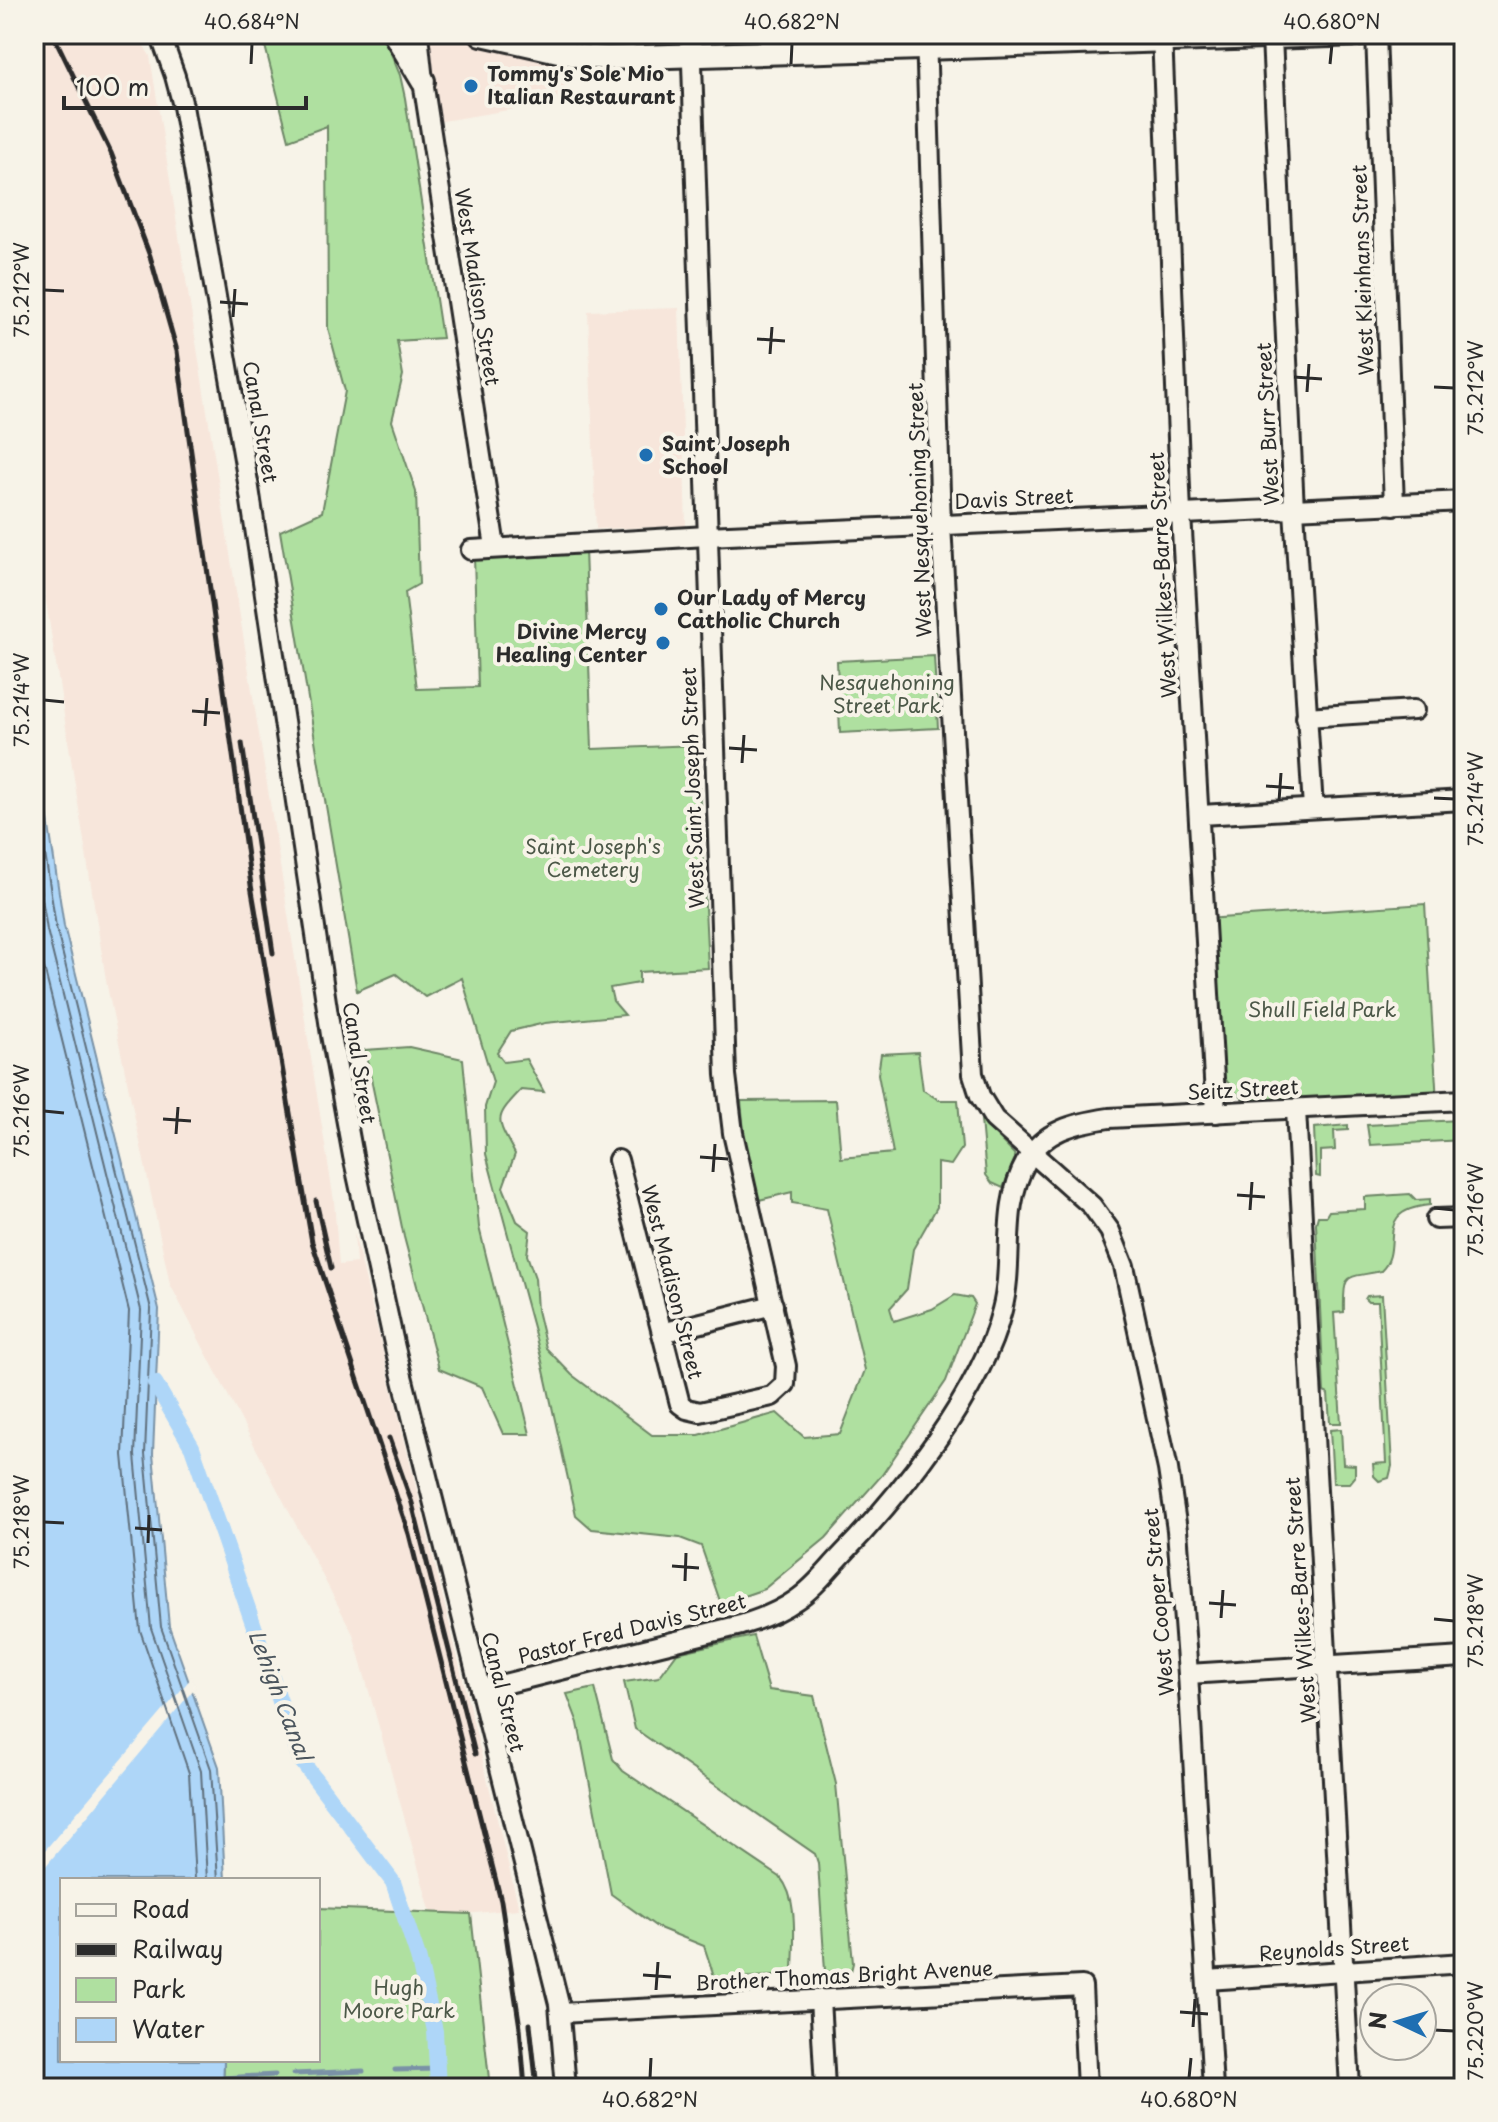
<svg xmlns="http://www.w3.org/2000/svg" width="1498" height="2122" viewBox="0 0 1498 2122" font-family="'Playpen Sans',sans-serif">
  <rect width="100%" height="100%" fill="#f7f3e8"/>
  <filter id="ink" filterUnits="userSpaceOnUse"><feTurbulence type="fractalNoise" baseFrequency=".0125" numOctaves="2"/><feDisplacementMap in="SourceGraphic" scale="16" xChannelSelector="R" yChannelSelector="G"/><feConvolveMatrix kernelMatrix="1 2 1 2 8 2 1 2 1" color-interpolation-filters="sRGB"/></filter>
  <g filter="url(#ink)">
    <!-- built -->
    <g fill="#f7e6db">
      <polygon points="34,34 137,34 150,56 334,1201 339,1265 356,1263 354,1233 519,1909 432,1917 353,1634 170,1284 107,986 34,526"/>
      <polygon points="434,34 467,34 567,59 569,100 437,122 428,49 430,38"/>
      <polygon points="679,308 686,526 596,529 588,311"/>
    </g>
    <!-- green -->
    <g fill="#afe0a0" stroke="#6d8666" stroke-width="2">
      <path d="M262,34H383L400,75L405,98L442,338L397,341L403,375L392,421L416,492L419,584L405,592L417,689L478,687L474,557L585,549L592,749L697,745L708,968L639,972V983L610,988L613,1001L625,1015L545,1023L511,1031L497,1053L504,1062L526,1059L544,1092L521,1090C492,1120 497,1119 515,1154L503,1187L517,1221L530,1231L527,1255L535,1278L537,1310L546,1348L572,1375L652,1435H699L777,1413L804,1437L840,1434L865,1370L827,1209L792,1203V1192L759,1200L745,1142L741,1101L836,1100L841,1158L893,1153L878,1074L881,1054L918,1052L923,1090L939,1100H958L962,1148L951,1165L937,1163V1207L913,1249L907,1289L890,1308L894,1321L932,1309L955,1295L971,1298L975,1304L946,1381L882,1475L826,1538L764,1589L721,1604L701,1546L680,1538L592,1529L576,1515L541,1357L486,1154L485,1107L493,1082L462,978L425,997L396,974L357,991L280,531L322,512L345,391L328,328L327,126L289,140Z"/>
      <polygon points="934,656 938,728 840,733 837,661"/>
      <polygon points="1425,904 1437,1102 1251,1104 1236,1093 1214,1064 1206,919"/>
      <polygon points="409,1047 463,1059 479,1227 530,1434 503,1434 482,1387 439,1369 404,1237 365,1050"/>
      <polygon points="981,1120 1014,1154 1015,1158 1003,1188 992,1183 986,1175"/>
      <polygon points="1459,1120 1463,1140 1370,1145 1367,1125"/>
      <polygon points="1348,1125 1348,1130 1334,1131 1335,1150 1320,1151 1320,1177 1316,1176 1314,1128"/>
      <path d="M1410,1194L1416,1200L1430,1199V1205C1370,1211 1406,1247 1381,1271C1346,1279 1343,1270 1344,1312L1334,1313L1341,1423H1330L1328,1394L1324,1392L1316,1223L1318,1216H1326L1329,1211L1365,1209V1197Z"/>
      <polygon points="1382,1295 1392,1466 1389,1478 1379,1481 1374,1476 1373,1464 1386,1463 1378,1302 1368,1302 1365,1299 1367,1296"/>
      <polygon points="1341,1429 1343,1464 1355,1465 1355,1477 1350,1483 1333,1483 1330,1430"/>
      <polygon points="753,1636 769,1690 814,1696 836,1784 853,1963 851,1971 835,1973 825,1971 818,1863 815,1854 635,1729 624,1682 659,1677 677,1653"/>
      <path d="M595,1688L613,1759L623,1771L780,1877C800,1901 793,1945 793,1975L715,1979L704,1946L657,1927L611,1894L578,1723L567,1694Z"/>
      <polygon points="318,1908 471,1914 490,2088 223,2088 224,2060 318,2060"/>
    </g>
    <!-- water -->
    <polygon fill="#aed6f8" stroke="#7a92a6" stroke-width="2" points="34,727 64,926 159,1309 153,1454 169,1626 219,1767 225,1880 62,1880 62,2060 224,2060 223,2088 34,2088"/>
    <!-- pier -->
    <polygon fill="#f7f3e8" points="192,1677 195,1688 34,1880 34,1863"/>
    <g fill="none" stroke-linecap="round" stroke-linejoin="round">
      <!-- shore -->
      <g stroke="#5f6f7d" stroke-width="2">
        <polyline points="34,780 56,927 151,1309 145,1454 161,1627 211,1769 218,1880"/>
        <polyline points="34,847 47,930 141,1310 135,1455 151,1628 201,1771 207,1880"/>
        <polyline points="34,927 129,1311 123,1455 140,1630 189,1773 195,1880"/>
      </g>
      <!-- stream -->
      <g stroke="#7a92a6" stroke-width="5">
        <polyline points="395,2070 437,2069"/>
        <polyline points="294,2074 363,2071"/>
        <polyline points="223,2078 275,2075"/>
      </g>
      <!-- canal -->
      <polyline stroke="#aed6f8" stroke-width="16" points="155,1383 192,1447 300,1759 393,1882 418,1957 435,2031 438,2088"/>
      <defs>
        <g id="minor">
          <polyline points="160,34 175,76 183,106 249,488 331,1035 353,1156 395,1348 559,2004 566,2088"/>
          <polyline points="418,34 423,81 495,547"/>
          <polyline points="926,34 941,525 973,1074 980,1096 994,1119 1092,1206 1110,1231 1124,1266 1168,1469 1177,1530 1188,1674 1213,2088"/>
          <polyline points="1162,34 1181,514 1216,1113"/>
          <polyline points="1376,34 1394,505"/>
          <polyline points="1272,37 1294,510 1313,808"/>
          <polyline points="471,550 707,536 1464,501"/>
          <polyline points="1306,717 1414,710"/>
          <polyline points="1200,815 1464,800"/>
          <polyline points="1296,1110 1350,2088"/>
          <polyline points="618,1160 680,1404 687,1409 700,1412 772,1396 785,1384 786,1366 733,1133 726,1075 691,34"/>
          <polyline points="1436,1219 1464,1218"/>
          <polyline points="662,1333 773,1305"/>
          <polyline points="1188,1674 1464,1657"/>
          <path d="M480,1690L741,1625C761,1619 779,1612 796,1600C813,1589 826,1572 840,1557C899,1496 981,1394 1002,1310C1015,1261 1000,1208 1026,1162C1043,1130 1076,1123 1109,1118L1464,1100"/>
          <polyline points="1207,1980 1464,1963"/>
          <polyline points="820,1999 825,2088"/>
          <polyline points="560,2013 1082,1986 1087,2088"/>
        </g>
        <g id="major">
          <polyline points="395,34 423,81"/>
          <polyline points="482,34 581,56 606,58 1362,34"/>
        </g>
      </defs>
      <!-- minor casing -->
      <use href="#minor" stroke="#2b2b2b" stroke-width="24"/>
      <!-- major casing -->
      <use href="#major" stroke="#2b2b2b" stroke-width="28"/>
      <!-- minor -->
      <use href="#minor" stroke="#f7f3e8" stroke-width="18"/>
      <!-- major -->
      <use href="#major" stroke="#f7f3e8" stroke-width="22"/>
      <!-- rail -->
      <g stroke="#2b2b2b" stroke-width="5">
        <polyline points="53,34 111,153 150,256 177,351 251,885 312,1242 409,1534 501,1901 520,2028 525,2088"/>
        <polyline points="242,743 273,953"/>
        <polyline points="316,1201 331,1268"/>
        <polyline points="389,1438 412,1503 475,1754"/>
        <polyline points="530,2024 537,2088"/>
      </g>
    </g>
  </g>
  <!-- ticks -->
  <path fill="none" stroke="#2b2b2b" stroke-width="3" d="M251,64L252,44M791,64L792,44M1330,64L1332,44M44,290L64,291M220,302L248,304M233,317L235,289M757,339L785,341M770,354L772,327M1294,377L1322,379M1434,387L1454,388M1307,392L1309,364M44,700L64,702M192,711L220,713M205,726L207,698M729,748L757,750M742,763L744,735M1266,786L1294,788M1434,798L1454,799M1279,801L1281,773M44,1111L64,1113M163,1119L191,1121M176,1134L178,1107M700,1157L728,1159M713,1172L715,1144M1237,1195L1265,1197M1434,1208L1454,1210M1250,1210L1252,1182M44,1522L64,1523M135,1528L162,1530M148,1543L149,1515M672,1566L699,1568M685,1581L686,1553M1209,1603L1236,1605M1221,1618L1223,1590M1434,1619L1454,1621M643,1975L671,1977M656,1990L658,1962M1180,2012L1208,2014M1193,2027L1195,1999M1434,2030L1454,2031M650,2078L651,2058M1189,2078L1191,2058"/>
  <!-- markers -->
  <g fill="#1f6fb2" stroke="#f7f3e8" stroke-width="3">
    <circle cx="471" cy="86" r="8"/>
    <circle cx="646" cy="455" r="8"/>
    <circle cx="661" cy="609" r="8"/>
    <circle cx="663" cy="643" r="8"/>
  </g>
  <g text-anchor="middle" stroke-width="8" stroke-linejoin="round" paint-order="stroke">
    <!-- poi labels -->
    <g font-size="20" font-weight="bold" fill="#2b2b2b" stroke="#f7f3e8" text-anchor="start">
      <text x="487" y="81">Tommy's Sole Mio<tspan x="487" dy="23">Italian Restaurant</tspan></text>
      <text x="662" y="451">Saint Joseph<tspan x="662" dy="23">School</tspan></text>
      <text x="677" y="605">Our Lady of Mercy<tspan x="677" dy="23">Catholic Church</tspan></text>
      <text x="647" y="639" text-anchor="end">Divine Mercy<tspan x="647" dy="23">Healing Center</tspan></text>
    </g>
    <!-- street labels -->
    <g font-size="20" fill="#2b2b2b" stroke="#f7f3e8">
      <text transform="translate(1363 270) rotate(-92)" y="7">West Kleinhans Street</text>
      <text transform="translate(477 287) rotate(81)" y="7">West Madison Street</text>
      <text transform="translate(260 422) rotate(80)" y="7">Canal Street</text>
      <text transform="translate(1268 424) rotate(-93)" y="7">West Burr Street</text>
      <text transform="translate(1014 499) rotate(-3)" y="7">Davis Street</text>
      <text transform="translate(920 510) rotate(-92)" y="7">West Nesquehoning Street</text>
      <text transform="translate(1163 575) rotate(-93)" y="7">West Wilkes-Barre Street</text>
      <text transform="translate(693 788) rotate(-92)" y="7">West Saint Joseph Street</text>
      <text transform="translate(359 1063) rotate(81)" y="7">Canal Street</text>
      <text transform="translate(1243 1090) rotate(-3)" y="7">Seitz Street</text>
      <text transform="translate(672 1282) rotate(76)" y="7">West Madison Street</text>
      <text transform="translate(1301 1600) rotate(-94)" y="7">West Wilkes-Barre Street</text>
      <text transform="translate(1159 1602) rotate(-95)" y="7">West Cooper Street</text>
      <text transform="translate(632 1629) rotate(-14)" y="7">Pastor Fred Davis Street</text>
      <text transform="translate(503 1692) rotate(76)" y="7">Canal Street</text>
      <text transform="translate(1334 1949) rotate(-4)" y="7">Reynolds Street</text>
      <text transform="translate(844 1976) rotate(-3)" y="7">Brother Thomas Bright Avenue</text>
    </g>
    <!-- park labels -->
    <g font-size="20" fill="#4c5848" stroke="#f7f3e8">
      <text x="887" y="690">Nesquehoning<tspan x="887" dy="23">Street Park</tspan></text>
      <text x="593" y="854">Saint Joseph's<tspan x="593" dy="23">Cemetery</tspan></text>
      <text x="1322" y="1017">Shull Field Park</text>
      <text x="399" y="1995">Hugh<tspan x="399" dy="23">Moore Park</tspan></text>
    </g>
    <!-- water labels -->
    <g font-size="22" font-style="italic" fill="#4c565e" stroke="#f7f3e8">
      <text transform="translate(280 1695) rotate(69)" y="8">Lehigh Canal</text>
    </g>
  </g>
  <!-- margin -->
  <rect width="1498" height="2122" fill="none" stroke="#f7f3e8" stroke-width="88"/>
  <!-- legend -->
  <rect x="60" y="1878" width="260" height="184" fill="#f7f3e8" stroke="#a5a39c" stroke-width="2"/>
  <rect x="76" y="1904" width="40" height="12" fill="#f7f3e8" stroke="#a5a39c" stroke-width="2"/>
  <text x="132" y="1918" font-size="24" fill="#2b2b2b">Road</text>
  <rect x="76" y="1944" width="40" height="12" fill="#2b2b2b" stroke="#a5a39c" stroke-width="2"/>
  <text x="132" y="1958" font-size="24" fill="#2b2b2b">Railway</text>
  <rect x="76" y="1978" width="40" height="24" fill="#afe0a0" stroke="#a5a39c" stroke-width="2"/>
  <text x="132" y="1998" font-size="24" fill="#2b2b2b">Park</text>
  <rect x="76" y="2018" width="40" height="24" fill="#aed6f8" stroke="#a5a39c" stroke-width="2"/>
  <text x="132" y="2038" font-size="24" fill="#2b2b2b">Water</text>
  <!-- north arrow -->
  <g transform="translate(1398 2022) rotate(274)"><circle r="38" fill="#f7f3e8" stroke="#a5a39c" stroke-width="2"/>
  <path d="M0-6L14 30L0 20L-14 30Z" fill="#1f6fb2"/>
  <text y="-12" font-size="22" font-weight="bold" text-anchor="middle" fill="#2b2b2b">N</text>
  </g>
  <!-- scale -->
  <path d="M64 96v12h242v-12" fill="none" stroke="#2b2b2b" stroke-width="4"/>
  <text x="76" y="96" font-size="24" fill="#2b2b2b" stroke="#f7f3e8" stroke-width="6" paint-order="stroke">100 m</text>
  <rect x="44" y="44" width="1410" height="2034" fill="none" stroke="#2b2b2b" stroke-width="3"/>
  <g font-size="20" text-anchor="middle" fill="#2b2b2b">
    <text x="252" y="29">40.684°N</text>
    <text x="792" y="29">40.682°N</text>
    <text x="1332" y="29">40.680°N</text>
    <text transform="translate(22 290) rotate(-90)" y="7">75.212°W</text>
    <text transform="translate(1476 388) rotate(-90)" y="7">75.212°W</text>
    <text transform="translate(22 700) rotate(-90)" y="7">75.214°W</text>
    <text transform="translate(1476 799) rotate(-90)" y="7">75.214°W</text>
    <text transform="translate(22 1111) rotate(-90)" y="7">75.216°W</text>
    <text transform="translate(1476 1210) rotate(-90)" y="7">75.216°W</text>
    <text transform="translate(22 1522) rotate(-90)" y="7">75.218°W</text>
    <text transform="translate(1476 1621) rotate(-90)" y="7">75.218°W</text>
    <text transform="translate(1476 2031) rotate(-90)" y="7">75.220°W</text>
    <text x="650" y="2107">40.682°N</text>
    <text x="1189" y="2107">40.680°N</text>
  </g>
</svg>
